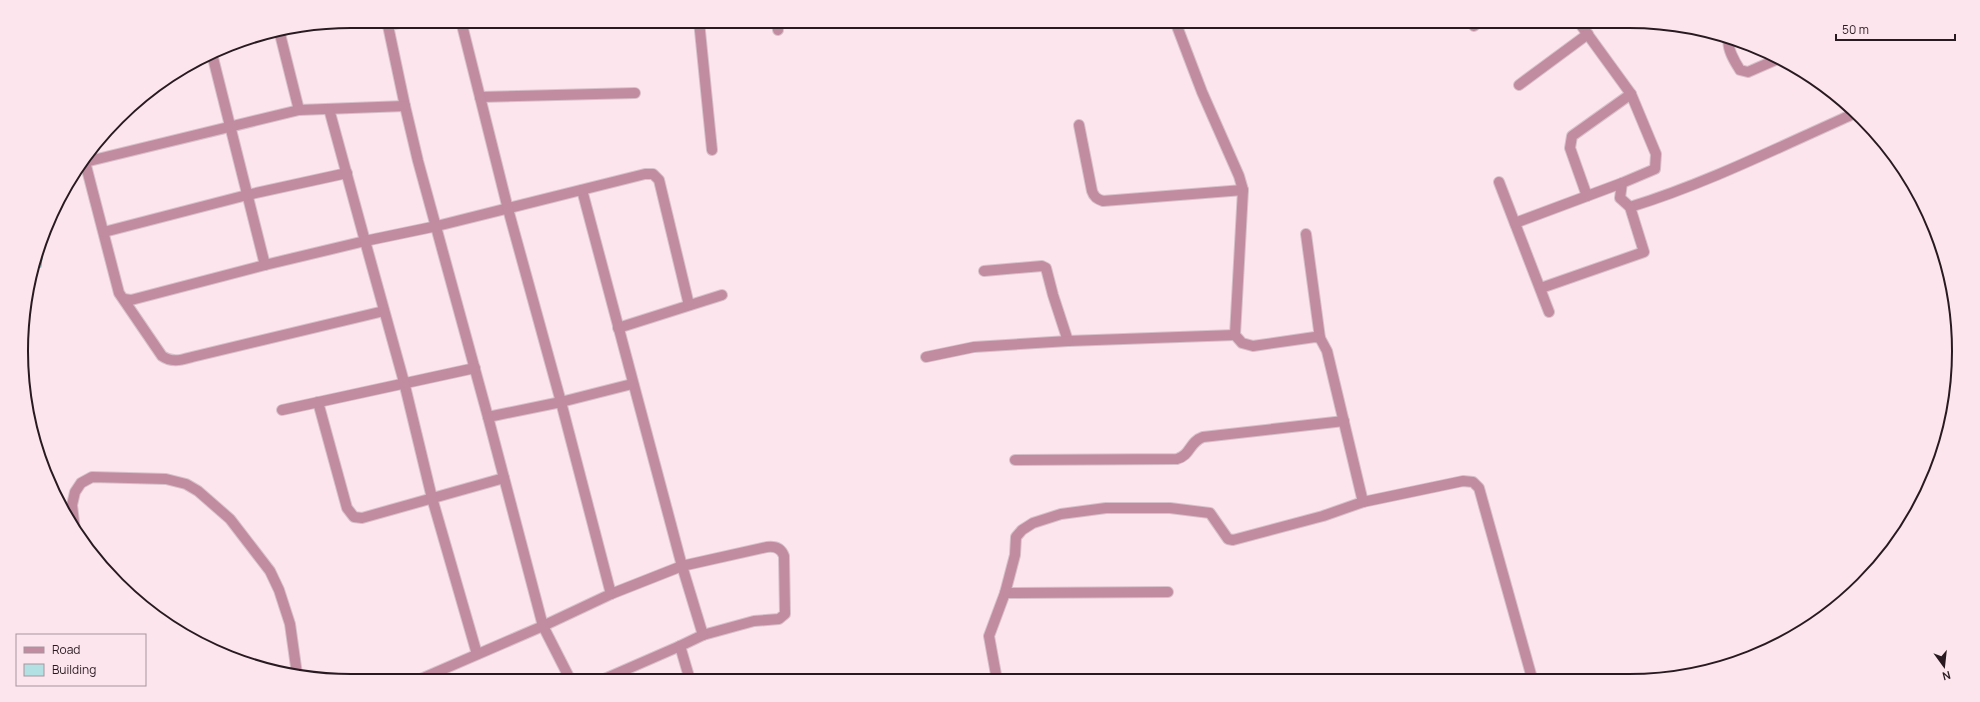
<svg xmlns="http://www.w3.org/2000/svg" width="1980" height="702" viewBox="0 0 1980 702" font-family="Manrope,sans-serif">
  <rect width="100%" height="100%" fill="#fde5ee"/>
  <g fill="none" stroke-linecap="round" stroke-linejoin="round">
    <defs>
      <g id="street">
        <polyline points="387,21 405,106 418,161 488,417"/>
        <polyline points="699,21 712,150"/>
        <polyline points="777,21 778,30"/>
        <path d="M1578,21L1631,94L1656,154L1655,169L1622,183L1620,198L1630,207C1705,184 1777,148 1849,116L1852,110"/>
        <polyline points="388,25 411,21"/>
        <polyline points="1474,26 1480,21"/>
        <polyline points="279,30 299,110"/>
        <path d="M1729,38C1726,48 1735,62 1740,70L1748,72L1780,58"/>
        <polyline points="212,54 265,265"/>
        <polyline points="1519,85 1588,34"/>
        <polyline points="480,97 635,93"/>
        <path d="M1079,125L1092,191C1094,197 1097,199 1103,201L1243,190"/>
        <path d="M84,158L119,293L162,356C172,363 181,360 192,357L384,311"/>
        <polyline points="81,163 299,110 405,106"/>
        <polyline points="1499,182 1549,312"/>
        <path d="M582,190L682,566L767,547C775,546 781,548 784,556L785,614L779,619L754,621L703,635L682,566L611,594"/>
        <polyline points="1587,196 1570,148 1572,136 1631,94"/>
        <polyline points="1515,223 1622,183"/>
        <polyline points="104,232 247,195 347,173"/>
        <polyline points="1306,234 1320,338"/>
        <polyline points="984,271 1042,266 1046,268 1053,295 1068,341 1235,335"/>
        <polyline points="1541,288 1644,252 1630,207"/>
        <polyline points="124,299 131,300 265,265 365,241 329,109"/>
        <polyline points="618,328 722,295"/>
        <polyline points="926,357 974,347 1068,341"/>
        <polyline points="318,402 347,508 354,517 362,518 504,478"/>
        <polyline points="282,410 475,368"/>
        <path d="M1015,460L1177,459C1191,455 1189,442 1203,437L1344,421"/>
        <polyline points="1363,502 1463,481 1473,482 1479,488 1532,678"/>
        <polyline points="75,531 72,505 75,492 81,483 92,477 166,479 186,484 198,491 230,519 270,571 279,590 290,624 297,674"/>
        <polyline points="1005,593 1168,592"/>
        <polyline points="477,654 432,498 404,382 365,241 437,226 645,174 653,174 659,180 689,305"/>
        <polyline points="602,680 680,646"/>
        <polyline points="690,680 680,646 703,635"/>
        <polyline points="997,680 989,636 1005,593 1015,555 1016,537 1022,530 1033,523 1061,514 1106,508 1170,508 1210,513 1228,539 1233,540 1323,516 1363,502 1327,351 1320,338 1315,337 1253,346 1242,343 1235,335 1243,190 1239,176 1202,92 1175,21"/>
        <polyline points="416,681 543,626 611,594 561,402 508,209 461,21"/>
        <polyline points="571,681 543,626 488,417 561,402 632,384"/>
      </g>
    </defs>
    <!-- street casing -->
    <use href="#street" stroke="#d7c0c9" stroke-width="12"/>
    <!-- street -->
    <use href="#street" stroke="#c18ba0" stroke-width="10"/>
  </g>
  <!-- wall -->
  <polygon fill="#9ac2c3" points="47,230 41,268 36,267"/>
  <!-- shaded-wall -->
  <polygon fill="#7d9e9f" points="47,230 41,268 41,259 44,242"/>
  <!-- building -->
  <polygon fill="#b3e1e3" stroke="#7d9e9f" points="44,242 41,259 39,259"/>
  <!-- crop -->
  <path d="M0 0H1980V702H0ZM351 28H1629A323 323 0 0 1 1952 351V351A323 323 0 0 1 1629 674H351A323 323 0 0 1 28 351V351A323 323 0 0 1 351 28Z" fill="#fde5ee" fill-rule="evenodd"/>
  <path fill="none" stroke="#281a20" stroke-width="2" d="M351 28H1629A323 323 0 0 1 1952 351V351A323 323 0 0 1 1629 674H351A323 323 0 0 1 28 351V351A323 323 0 0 1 351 28Z"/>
  <!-- legend -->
  <rect x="16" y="634" width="130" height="52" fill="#fde5ee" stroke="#a8949c"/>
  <rect x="24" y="647" width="20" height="6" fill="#c18ba0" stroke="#a8949c"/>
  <text x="52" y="654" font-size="12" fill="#281a20">Road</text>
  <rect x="24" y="664" width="20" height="12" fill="#b3e1e3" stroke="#a8949c"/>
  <text x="52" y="674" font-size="12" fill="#281a20">Building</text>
  <!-- north arrow -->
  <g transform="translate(1944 666) rotate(165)" stroke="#fde5ee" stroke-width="3" paint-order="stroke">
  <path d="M0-3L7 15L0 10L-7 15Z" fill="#281a20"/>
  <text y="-6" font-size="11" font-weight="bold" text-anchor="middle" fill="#281a20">N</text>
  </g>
  <!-- scale -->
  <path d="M1836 34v6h119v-6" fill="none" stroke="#281a20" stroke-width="2"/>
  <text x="1842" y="34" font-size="12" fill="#281a20" stroke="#fde5ee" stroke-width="3" paint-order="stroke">50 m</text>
</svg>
